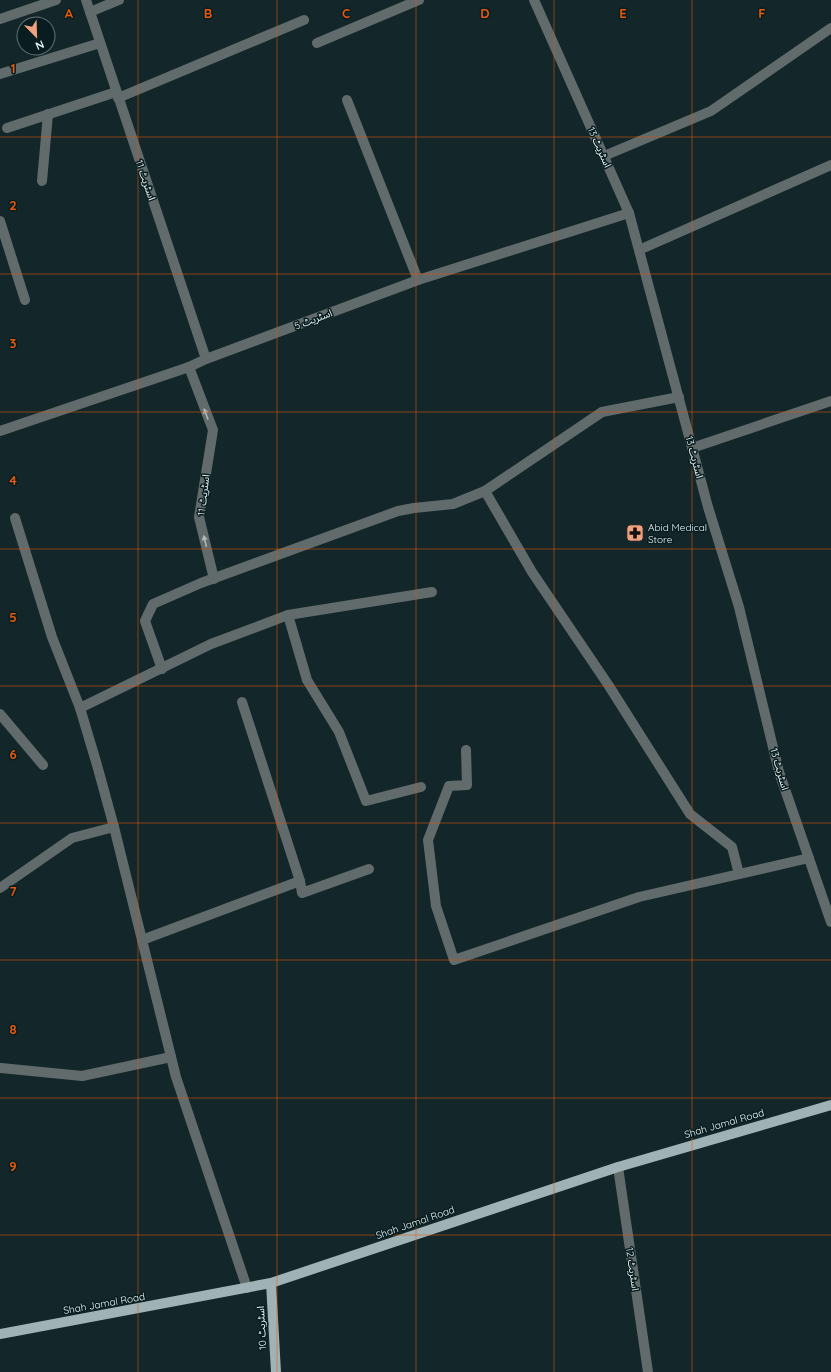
<svg xmlns="http://www.w3.org/2000/svg" width="831" height="1372" viewBox="0 0 831 1372" font-family="Quicksand,'Noto Sans Arabic',sans-serif">
  <rect width="100%" height="100%" fill="#13272a"/>
  <g fill="none" stroke-linecap="round" stroke-linejoin="round">
    <!-- minor -->
    <g stroke="#616b6c" stroke-width="10">
      <polyline points="86,0 206,359"/>
      <polyline points="534,0 629,213 708,507 739,607 779,772 831,922"/>
      <polyline points="90,12 119,0"/>
      <polyline points="0,19 56,0"/>
      <polyline points="317,43 419,0"/>
      <polyline points="0,74 100,43"/>
      <polyline points="118,98 304,20"/>
      <polyline points="347,100 418,280"/>
      <polyline points="7,128 116,92"/>
      <polyline points="604,156 711,111 831,28"/>
      <polyline points="42,181 48,114"/>
      <polyline points="0,221 25,300"/>
      <polyline points="639,250 831,165"/>
      <polyline points="189,367 213,430 199,517 214,579"/>
      <polyline points="0,431 189,367 206,359 418,280 629,213"/>
      <polyline points="692,448 831,401"/>
      <polyline points="485,491 532,572 609,686 690,814 732,847 739,874"/>
      <polyline points="15,518 52,637 80,708"/>
      <polyline points="288,615 307,680 339,732 366,801 421,787"/>
      <polyline points="162,669 145,621 153,604 201,583 398,511 414,508 453,504 485,491 602,412 679,397"/>
      <polyline points="242,702 300,881"/>
      <polyline points="0,714 43,765"/>
      <polyline points="466,750 467,785 449,786 428,840 436,906 454,960 639,897 809,858"/>
      <polyline points="0,888 72,838 114,827"/>
      <polyline points="142,940 300,881 302,893 369,869"/>
      <polyline points="1,1068 82,1076 171,1057"/>
      <polyline points="618,1167 648,1372"/>
      <polyline points="247,1288 176,1077 114,827 97,765 80,708 211,644 288,615 432,592"/>
    </g>
    <!-- major -->
    <g stroke="#9fb3b6" stroke-width="10">
      <polyline points="271,1283 276,1372"/>
      <polyline points="0,1334 271,1283 618,1167 831,1105"/>
    </g>
  </g>
  <!-- one-way arrows -->
  <defs><path id="oneway-solid" d="M-6-.8H1V-3.2L6.5 0L1 3.2V.8H-6Z"/></defs>
  <g fill="#acb7b8">
    <use href="#oneway-solid" transform="translate(206 414) rotate(-110)"/>
    <use href="#oneway-solid" transform="translate(205 541) rotate(-104)"/>
  </g>
  <!-- grid -->
  <path fill="none" stroke="#e8590c" stroke-width="1" stroke-opacity="0.55" d="M138,0V1372M277,0V1372M416,0V1372M554,0V1372M692,0V1372M0,137H831M0,274H831M0,412H831M0,549H831M0,686H831M0,823H831M0,960H831M0,1098H831M0,1235H831"/>
  <!-- icons -->
  <defs>
    <symbol id="pharmacy-square" viewBox="-11 -11 22 22"><rect x="-9" y="-9" width="18" height="18" rx="4" fill="#f1a17d" stroke="#091d20"/><path d="M-2-6h4v4h4v4h-4v4h-4v-4h-4v-4h4Z" fill="#111"/></symbol>
  </defs>
  <g fill-rule="evenodd">
    <use href="#pharmacy-square" x="625" y="523" width="20" height="20"/>
  </g>
  <g text-anchor="middle" stroke-width="3" stroke-linejoin="round" paint-order="stroke">
    <!-- street labels -->
    <g font-size="10" fill="#e9f5f7" stroke="#091d20">
      <text transform="translate(600 147) rotate(66)" y="4">اسٹریٹ 13</text>
      <text transform="translate(146 180) rotate(71)" y="4">اسٹریٹ 11</text>
      <text transform="translate(313 319) rotate(-21)" y="4">اسٹریٹ 5</text>
      <text transform="translate(695 457) rotate(75)" y="4">اسٹریٹ 13</text>
      <text transform="translate(203 495) rotate(-83)" y="4">اسٹریٹ 11</text>
      <text transform="translate(780 769) rotate(74)" y="4">اسٹریٹ 13</text>
      <text transform="translate(724 1123) rotate(-16)" y="4">Shah Jamal Road</text>
      <text transform="translate(415 1222) rotate(-19)" y="4">Shah Jamal Road</text>
      <text transform="translate(633 1269) rotate(82)" y="4">اسٹریٹ 12</text>
      <text transform="translate(104 1303) rotate(-10)" y="4">Shah Jamal Road</text>
      <text transform="translate(261 1328) rotate(-93)" y="4">اسٹریٹ 10</text>
    </g>
    <!-- poi labels -->
    <g font-size="10" fill="#e9f5f7" stroke="#091d20" text-anchor="start">
      <text x="648" y="531">Abid Medical<tspan x="648" dy="12">Store</tspan></text>
    </g>
  </g>
  <g font-size="13" text-anchor="middle" font-weight="bold" fill="#e8590c" stroke="#091d20" stroke-width="3" stroke-linejoin="round" paint-order="stroke">
    <text x="69" y="18">A</text>
    <text x="208" y="18">B</text>
    <text x="346" y="18">C</text>
    <text x="485" y="18">D</text>
    <text x="623" y="18">E</text>
    <text x="762" y="18">F</text>
    <text x="13" y="73">1</text>
    <text x="13" y="210">2</text>
    <text x="13" y="348">3</text>
    <text x="13" y="485">4</text>
    <text x="13" y="622">5</text>
    <text x="13" y="759">6</text>
    <text x="13" y="896">7</text>
    <text x="13" y="1034">8</text>
    <text x="13" y="1171">9</text>
  </g>
  <!-- north arrow -->
  <g transform="translate(36 36) rotate(157)"><circle r="19" fill="#091d20" stroke="#637376"/>
  <path d="M0-3L7 15L0 10L-7 15Z" fill="#f1a17d"/>
  <text y="-6" font-size="11" font-weight="bold" text-anchor="middle" fill="#e9f5f7">N</text>
  </g>
</svg>
